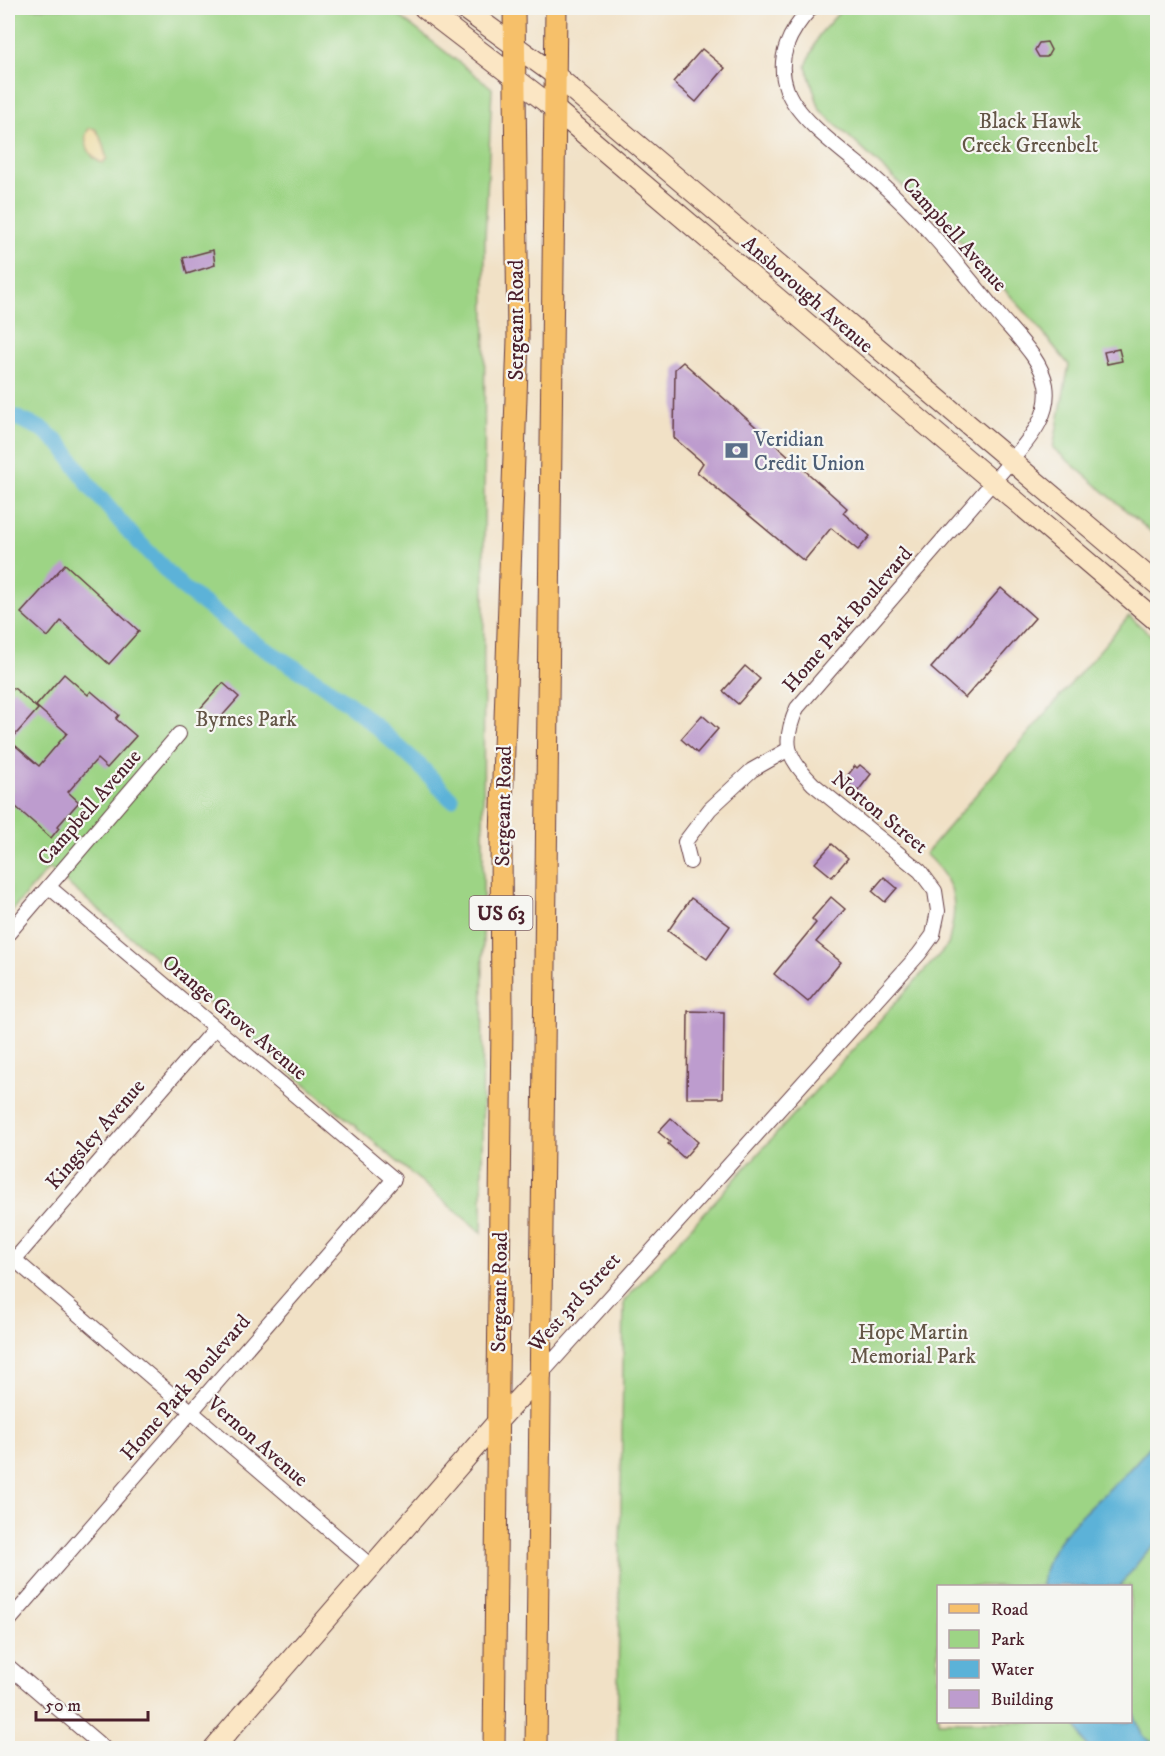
<svg xmlns="http://www.w3.org/2000/svg" width="1165" height="1756" viewBox="0 0 1165 1756" font-family="'IM FELL DW Pica',serif">
  <rect width="100%" height="100%" fill="#f6f6f2"/>
  <filter id="ink" filterUnits="userSpaceOnUse"><feTurbulence type="fractalNoise" baseFrequency=".0167" numOctaves="2"/><feDisplacementMap in="SourceGraphic" scale="12" xChannelSelector="R" yChannelSelector="G"/><feConvolveMatrix kernelMatrix="1 2 1 2 8 2 1 2 1" color-interpolation-filters="sRGB"/></filter>
  <filter id="wash" filterUnits="userSpaceOnUse"><feTurbulence type="fractalNoise" baseFrequency=".008" numOctaves="4" result="noise"/><feDisplacementMap in="SourceGraphic" scale="24" xChannelSelector="R" yChannelSelector="G"/><feGaussianBlur stdDeviation="1.35" result="paint"/><feColorMatrix in="noise" values="0 0 0 0 0 0 0 0 0 0 0 0 0 0 0 0 0 1.4 0 .05"/><feComposite in="paint" operator="in"/></filter>
  <g filter="url(#wash)">
    <rect width="100%" height="100%" fill="#f1e1c6"/>
    <!-- green -->
    <g fill="#9dd485" stroke="#747a58" stroke-width="1.5" fill-rule="evenodd">
      <polygon points="8,8 389,8 492,88 485,238 482,1233 49,868 8,915"/>
      <polygon points="843,8 1157,8 1157,537 1053,448 1069,365 1030,317 947,227 820,110 806,66 819,35"/>
      <path d="M1129,616L1158,641L1157,1748H617L624,1301L948,945C958,903 958,884 925,854ZM938,1586H1130V1722H938Z"/>
    </g>
    <!-- sand -->
    <path fill="#eeda9e" stroke="#9c7c64" stroke-width="1.5" d="M90,128L95,129C102,135 103,150 107,158L103,163C91,161 79,138 90,128Z"/>
    <!-- water -->
    <g fill="#5bb2d8" stroke="#526882" stroke-width="1.5">
      <path d="M1157,1438V1542L1144,1555L1120,1586H1042C1043,1541 1093,1506 1123,1476C1135,1464 1146,1451 1157,1438Z"/>
      <polygon points="1131,1706 1142,1735 1157,1746 1157,1748 1088,1748 1074,1722 1130,1722"/>
    </g>
    <g fill="none" stroke-linecap="round" stroke-linejoin="round">
      <!-- canal -->
      <polyline stroke="#5bb2d8" stroke-width="16" points="8,414 44,430 63,447 89,485 131,534 183,588 257,644 323,685 357,710 418,764 451,799"/>
    </g>
    <g id="blocks">
      <!-- building -->
      <g fill="#bd9cce">
        <polygon points="1047,42 1051,50 1047,57 1039,57 1035,50 1039,43"/>
        <polygon points="702,49 725,68 696,102 673,82"/>
        <polygon points="213,250 215,265 187,274 183,258"/>
        <polygon points="1119,349 1122,361 1107,364 1104,352"/>
        <polygon points="683,362 847,508 843,513 870,536 858,550 831,528 804,561 697,472 703,463 674,438 675,369"/>
        <polygon points="65,564 139,631 109,664 61,621 48,637 21,613"/>
        <polygon points="1001,588 1035,618 965,698 931,668"/>
        <polygon points="745,666 760,679 738,704 723,691"/>
        <polygon points="64,674 88,695 91,691 119,715 116,719 136,736 107,768 97,759 68,792 79,802 57,827 59,828 51,838 8,800 8,795 13,789 8,784 8,695 14,688 38,709 10,741 39,766 67,733 36,706"/>
        <polygon points="223,683 239,697 215,724 199,710"/>
        <polygon points="702,715 718,729 697,753 681,739"/>
        <polygon points="860,765 871,774 858,791 844,780 855,766 857,768"/>
        <polygon points="832,844 848,858 832,877 815,863"/>
        <polygon points="884,877 897,888 885,902 872,891"/>
        <polygon points="831,897 845,909 816,942 841,962 808,1002 774,974 816,923 812,919"/>
        <polygon points="691,898 730,926 707,959 668,931"/>
        <polygon points="688,1011 724,1012 723,1098 687,1098"/>
        <polygon points="671,1118 698,1142 684,1158 668,1144 670,1142 658,1132"/>
      </g>
    </g>
  </g>
  <g filter="url(#ink)">
    <use href="#blocks" fill-opacity="0" stroke="#633c42" stroke-width="1.5"/>
    <g fill="none" stroke-linecap="round" stroke-linejoin="round">
      <defs>
        <g id="street">
          <polyline points="690,862 685,842 710,809 752,770 789,749"/>
          <polyline points="8,934 179,734"/>
          <polyline points="8,1254 372,1567"/>
          <polyline points="8,1267 215,1028"/>
          <path d="M541,1374L919,954L933,935L938,911L935,891L920,871L813,784C786,757 782,742 797,708L1011,461C1029,439 1051,416 1046,385C1041,358 1015,335 998,314C960,267 922,219 876,179C850,156 799,122 787,90C775,58 790,31 811,8"/>
          <polyline points="8,1622 394,1179 49,887"/>
          <polyline points="8,1666 104,1748"/>
        </g>
        <g id="secondary">
          <polyline points="424,8 555,109 1158,622"/>
          <polyline points="463,8 555,75 1158,585"/>
          <polyline points="214,1748 498,1421 541,1374"/>
        </g>
        <g id="primary">
          <polyline points="494,1748 502,1022 501,836 518,339 514,8"/>
          <polyline points="536,1748 556,8"/>
        </g>
      </defs>
      <!-- street casing -->
      <use href="#street" stroke="#633c42" stroke-width="16"/>
      <!-- secondary casing -->
      <use href="#secondary" stroke="#633c42" stroke-width="22"/>
      <!-- primary casing -->
      <use href="#primary" stroke="#633c42" stroke-width="23"/>
      <!-- street -->
      <use href="#street" stroke="#fff" stroke-width="14"/>
      <!-- secondary -->
      <use href="#secondary" stroke="#fbe6c4" stroke-width="20"/>
      <!-- primary -->
      <use href="#primary" stroke="#f6c06b" stroke-width="21"/>
    </g>
  </g>
  <!-- icons -->
  <defs>
    <symbol id="bank-bare" viewBox="-9 -9 18 18"><path d="M-6-4H6V4H-6ZM0-2.3a2.3 2.3 0 1 0 0 4.6a2.3 2.3 0 1 0 0-4.6Z" fill="#5c6f8a" stroke="#f6f6f2" stroke-width="2.5" paint-order="stroke"/></symbol>
  </defs>
  <g fill-rule="evenodd">
    <use href="#bank-bare" x="720" y="434" width="33" height="33"/>
  </g>
  <g text-anchor="middle" stroke-width="4.5" stroke-linejoin="round" paint-order="stroke">
    <!-- shield labels -->
    <rect fill="#f6f6f2" stroke="#7e6067" stroke-width="1.5" x="469.5" y="896" width="63" height="34" rx="4.5"/>
    <g font-size="20" font-weight="bold" fill="#4a1f2b">
      <text x="501" y="920">US 63</text>
    </g>
    <!-- park labels -->
    <g font-size="21" fill="#635546" stroke="#f6f6f2">
      <text x="1030" y="128">Black Hawk<tspan x="1030" dy="24">Creek Greenbelt</tspan></text>
      <text x="246" y="726">Byrnes Park</text>
      <text x="913" y="1339">Hope Martin<tspan x="913" dy="24">Memorial Park</tspan></text>
    </g>
    <!-- street labels -->
    <g font-size="21" fill="#4a1f2b" stroke="#f6f6f2">
      <text transform="translate(955 234) rotate(48)" y="7">Campbell Avenue</text>
      <text transform="translate(808 294) rotate(41)" y="7">Ansborough Avenue</text>
      <text transform="translate(516 320) rotate(-90)" y="7">Sergeant Road</text>
      <text transform="translate(847 619) rotate(-49)" y="7">Home Park Boulevard</text>
      <text transform="translate(503 806) rotate(-89)" y="7">Sergeant Road</text>
      <text transform="translate(89 807) rotate(-49)" y="7">Campbell Avenue</text>
      <text transform="translate(880 812) rotate(39)" y="7">Norton Street</text>
      <text transform="translate(235 1017) rotate(40)" y="7">Orange Grove Avenue</text>
      <text transform="translate(95 1134) rotate(-49)" y="7">Kingsley Avenue</text>
      <text transform="translate(499 1292) rotate(-89)" y="7">Sergeant Road</text>
      <text transform="translate(574 1302) rotate(-48)" y="7">West 3rd Street</text>
      <text transform="translate(185 1387) rotate(-49)" y="7">Home Park Boulevard</text>
      <text transform="translate(258 1441) rotate(41)" y="7">Vernon Avenue</text>
    </g>
    <!-- service labels -->
    <g font-size="21" fill="#4e5e75" stroke="#f6f6f2" text-anchor="start">
      <text x="754" y="446">Veridian<tspan x="754" dy="24">Credit Union</tspan></text>
    </g>
  </g>
  <!-- margin -->
  <rect width="1165" height="1756" fill="none" stroke="#f6f6f2" stroke-width="30"/>
  <!-- legend -->
  <rect x="937" y="1585" width="195" height="138" fill="#f6f6f2" stroke="#b1a0a2" stroke-width="1.5"/>
  <rect x="949" y="1604" width="30" height="9" fill="#f6c06b" stroke="#b1a0a2" stroke-width="1.5"/>
  <text x="991" y="1615" font-size="18" fill="#4a1f2b">Road</text>
  <rect x="949" y="1630" width="30" height="18" fill="#9dd485" stroke="#b1a0a2" stroke-width="1.5"/>
  <text x="991" y="1645" font-size="18" fill="#4a1f2b">Park</text>
  <rect x="949" y="1660" width="30" height="18" fill="#5bb2d8" stroke="#b1a0a2" stroke-width="1.5"/>
  <text x="991" y="1675" font-size="18" fill="#4a1f2b">Water</text>
  <rect x="949" y="1690" width="30" height="18" fill="#bd9cce" stroke="#b1a0a2" stroke-width="1.5"/>
  <text x="991" y="1705" font-size="18" fill="#4a1f2b">Building</text>
  <!-- scale -->
  <path d="M36 1711v9h112v-9" fill="none" stroke="#4a1f2b" stroke-width="3"/>
  <text x="45" y="1711" font-size="18" fill="#4a1f2b" stroke="#f6f6f2" stroke-width="4.5" paint-order="stroke">50 m</text>
</svg>
